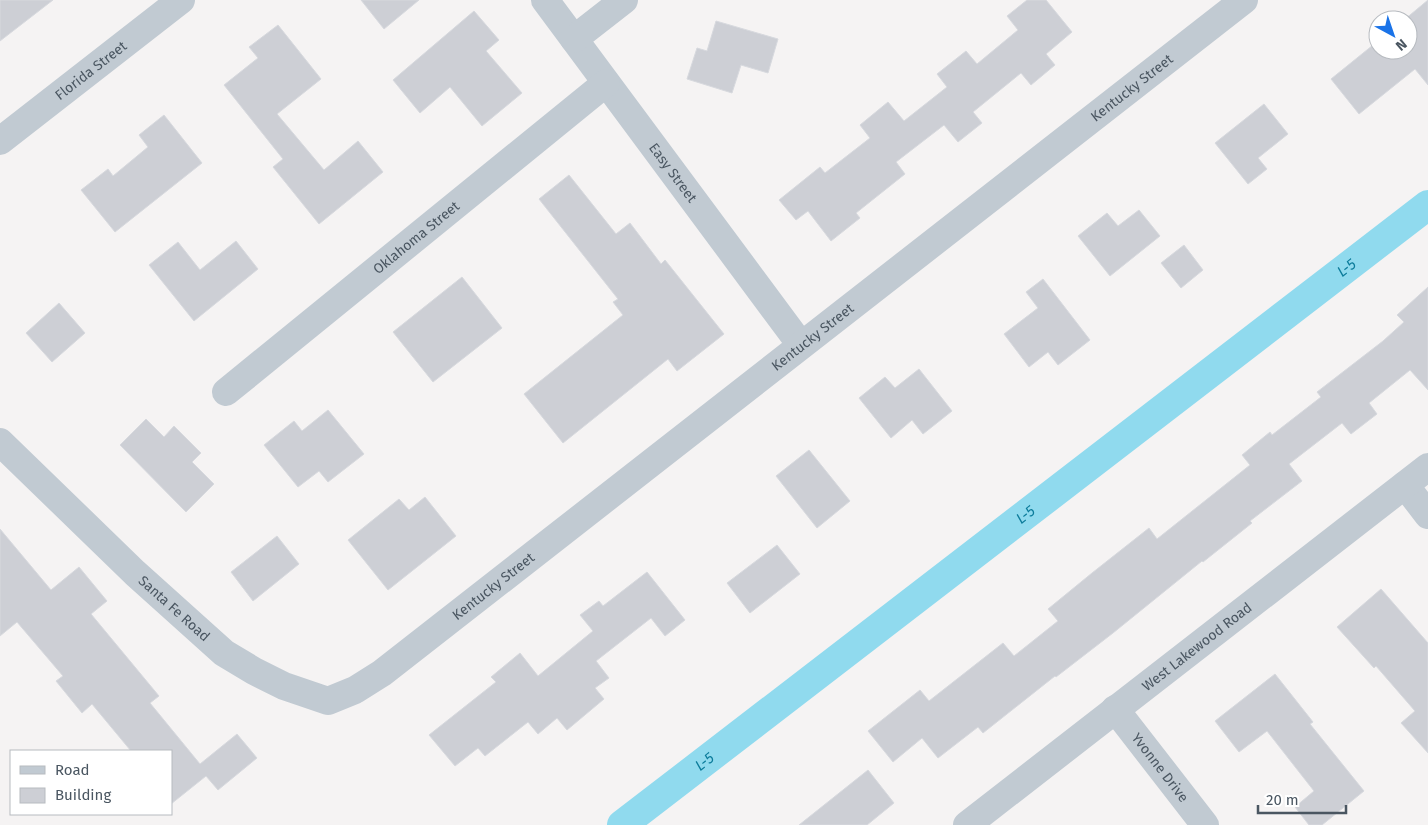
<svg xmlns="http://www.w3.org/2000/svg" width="1428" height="825" viewBox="0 0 1428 825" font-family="'Fira Sans',sans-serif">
  <rect width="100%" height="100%" fill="#f5f3f3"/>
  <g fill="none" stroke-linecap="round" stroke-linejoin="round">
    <!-- canal -->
    <path stroke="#90daee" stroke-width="30" id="s1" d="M622,825L1428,205"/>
  </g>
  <!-- building -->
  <g fill="#cdcfd5" stroke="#d7d9de">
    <polygon points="0,0 53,0 0,41"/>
    <polygon points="361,0 419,0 384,29"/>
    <polygon points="1027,0 1046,0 1072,32 1046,54 1055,65 1031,85 1021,73 973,112 982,123 958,142 944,125 896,162 905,174 856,213 860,218 831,241 808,211 796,220 779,200 820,167 825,173 870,138 860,125 888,102 904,121 947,87 937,74 966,51 977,64 1018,30 1007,16"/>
    <polygon points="1428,0 1428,85 1415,69 1359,114 1331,79 1378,41 1378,50 1408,50 1408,20 1404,20"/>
    <polygon points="474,11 499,40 486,51 522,93 482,126 450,87 420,113 393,80"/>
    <polygon points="716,21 778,39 768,73 741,65 732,93 687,79 697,48 707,51"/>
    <polygon points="278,25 321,79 277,114 324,170 358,141 383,172 319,224 273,167 283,159 224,85 258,58 249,47"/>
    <polygon points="1264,104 1288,134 1258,158 1267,169 1248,184 1215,143"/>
    <polygon points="164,115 202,163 115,232 81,190 108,169 113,176 148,147 139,135"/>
    <polygon points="569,175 616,234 630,223 661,264 665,260 724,334 677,371 668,359 563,443 524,394 623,315 613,302 618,299 539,199"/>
    <polygon points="1139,210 1160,236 1110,276 1078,236 1107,213 1118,226"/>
    <polygon points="236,241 258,269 194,321 149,265 178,242 200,270"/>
    <polygon points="1184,245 1203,270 1181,288 1161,263"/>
    <polygon points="462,277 502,328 433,382 393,332"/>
    <polygon points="1043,279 1090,340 1058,365 1048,352 1029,367 1004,334 1038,308 1026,292"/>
    <polygon points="1428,287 1428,390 1410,370 1369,403 1377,414 1351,434 1342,423 1289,464 1302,481 1250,521 1252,523 1203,562 1202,561 1113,633 1056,677 1055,676 983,733 978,727 938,758 922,738 893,762 868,731 920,690 929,701 1003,643 1014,656 1058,621 1048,609 1092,573 1149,528 1157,539 1250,465 1242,455 1270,432 1272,435 1321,397 1317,392 1383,341 1404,322 1397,315"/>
    <polygon points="59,303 85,333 52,362 26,333"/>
    <polygon points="919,369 952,411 923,434 912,420 891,438 859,398 885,377 895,388"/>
    <polygon points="328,410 364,454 328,482 319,471 298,487 264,445 294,421 302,431"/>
    <polygon points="146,419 164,437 174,426 201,453 192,462 214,484 186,512 120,445"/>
    <polygon points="809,450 850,501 817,528 776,476"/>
    <polygon points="425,497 456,536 388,590 348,540 399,499 409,510"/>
    <polygon points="0,529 51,590 79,567 107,601 91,614 159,696 150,703 200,764 237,734 257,758 218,790 206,776 171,804 171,751 131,751 92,704 82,713 56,681 63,676 17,622 0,636"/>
    <polygon points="277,536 299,564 253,601 231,572"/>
    <polygon points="777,545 800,574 750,613 727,583"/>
    <polygon points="647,572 685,620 665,636 651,618 596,661 609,678 595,688 604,699 567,730 557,718 538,734 528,722 485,756 478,748 455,766 429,735 496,682 491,677 520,653 538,676 593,631 580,615 599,601 603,606"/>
    <polygon points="1381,589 1428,643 1428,753 1401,723 1415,711 1376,666 1374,668 1337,627"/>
    <polygon points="1275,674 1313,722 1310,724 1364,791 1322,825 1309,825 1295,807 1314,791 1267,731 1239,752 1215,721"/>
    <polygon points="868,770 894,803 867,825 799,825"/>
  </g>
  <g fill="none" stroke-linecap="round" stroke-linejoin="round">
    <!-- minor -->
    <g stroke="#c1cad2" stroke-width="28">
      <path id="s2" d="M545,0L801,345"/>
      <polyline points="574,39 624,0"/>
      <path id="s3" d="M0,141L181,0"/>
      <path id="s4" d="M226,392L606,83"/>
      <path id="s5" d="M0,442L135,573L224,653L254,671L284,686L328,701L355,690L382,673L1244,0"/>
      <polyline points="1405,485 1428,515"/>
      <path id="s6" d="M1115,709L1205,825"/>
      <path id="s7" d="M967,825L1428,467"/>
    </g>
  </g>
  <g text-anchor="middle" stroke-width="4.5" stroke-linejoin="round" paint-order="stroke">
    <!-- street labels -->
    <g font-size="14" fill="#4a5661" stroke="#fff">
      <text dy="5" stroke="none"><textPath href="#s3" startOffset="115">Florida Street</textPath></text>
      <text dy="5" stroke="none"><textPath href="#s5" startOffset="1435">Kentucky Street</textPath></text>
      <text dy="5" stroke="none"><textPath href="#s2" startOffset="215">Easy Street</textPath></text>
      <text dy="5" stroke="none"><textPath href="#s4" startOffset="245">Oklahoma Street</textPath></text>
      <text dy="5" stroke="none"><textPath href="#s5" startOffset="1030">Kentucky Street</textPath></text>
      <text dy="5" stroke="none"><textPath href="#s5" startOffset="625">Kentucky Street</textPath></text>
      <text dy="5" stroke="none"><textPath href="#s5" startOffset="241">Santa Fe Road</textPath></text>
      <text dy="5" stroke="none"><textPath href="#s7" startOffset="291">West Lakewood Road</textPath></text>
      <text dy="5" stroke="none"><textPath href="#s6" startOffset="74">Yvonne Drive</textPath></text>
    </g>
    <!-- water labels -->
    <g font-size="15" font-style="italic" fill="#0c7c9b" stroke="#fff">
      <text dy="5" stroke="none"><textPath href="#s1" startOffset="914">L-5</textPath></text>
      <text dy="5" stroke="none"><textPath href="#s1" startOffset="509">L-5</textPath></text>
      <text dy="5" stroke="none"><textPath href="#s1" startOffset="104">L-5</textPath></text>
    </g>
  </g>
  <!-- legend -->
  <rect x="10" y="750" width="162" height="65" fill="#ffffff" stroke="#b7bbc0"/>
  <rect x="20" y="766" width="25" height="8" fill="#c1cad2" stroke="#b7bbc0"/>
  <text x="55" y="775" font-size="15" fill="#4a5661">Road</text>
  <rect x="20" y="788" width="25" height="15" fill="#cdcfd5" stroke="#b7bbc0"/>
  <text x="55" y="800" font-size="15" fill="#4a5661">Building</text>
  <!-- north arrow -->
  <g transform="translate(1393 35) rotate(140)"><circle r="24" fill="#ffffff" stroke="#b7bbc0"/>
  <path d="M0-4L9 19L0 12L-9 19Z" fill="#1a73e8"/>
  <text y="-8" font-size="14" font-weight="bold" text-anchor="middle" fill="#4a5661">N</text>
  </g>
  <!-- scale -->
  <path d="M1258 805v8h88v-8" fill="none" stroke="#4a5661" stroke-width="2.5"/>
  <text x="1266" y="805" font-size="15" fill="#4a5661" stroke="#ffffff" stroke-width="4" paint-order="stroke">20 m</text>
</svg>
